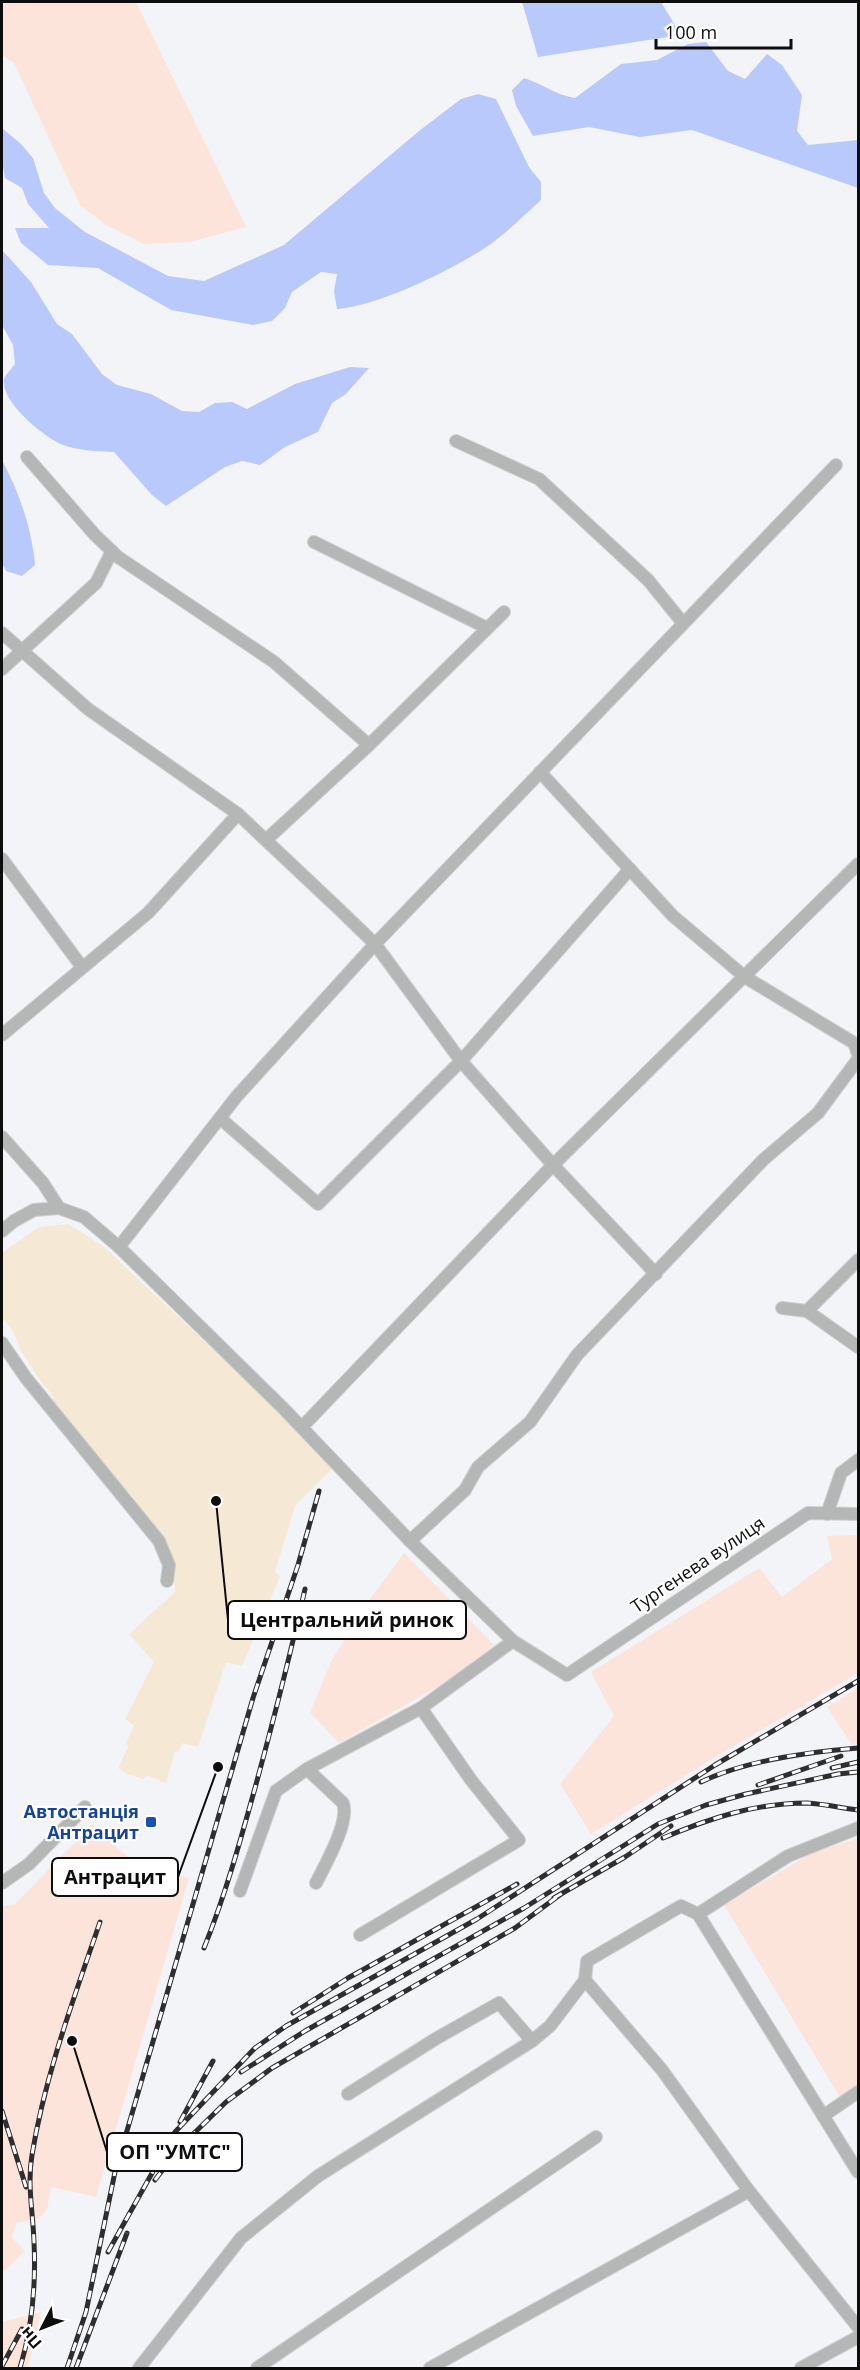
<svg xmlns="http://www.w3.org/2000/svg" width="860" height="2370" viewBox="0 0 860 2370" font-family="'Open Sans',sans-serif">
  <rect width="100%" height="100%" fill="#f3f4f7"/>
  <!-- commercial -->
  <polygon fill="#f5e8d4" points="69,1224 104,1247 336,1465 295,1506 275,1572 280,1576 242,1666 226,1662 198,1747 182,1743 179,1752 175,1751 166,1783 146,1775 144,1779 128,1774 118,1768 128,1747 126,1743 134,1726 125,1719 154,1662 129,1634 175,1592 173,1564 164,1549 167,1544 130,1504 134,1498 88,1451 51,1401 54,1397 42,1383 20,1349 14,1332 2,1318 2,1253 39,1227"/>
  <!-- industrial -->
  <g fill="#fde4db">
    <polygon points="2,2 136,2 246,227 190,242 144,244 106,225 80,205 14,63 2,55"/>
    <polygon points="858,1535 858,1673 717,1756 591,1834 560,1784 614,1716 591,1672 759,1568 782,1597 832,1559 827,1536"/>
    <polygon points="404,1553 494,1645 449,1680 339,1743 310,1712 332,1660 368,1602"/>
    <polygon points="858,1688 858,1743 852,1745 827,1707"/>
    <polygon points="92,1825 131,1860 189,1878 96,2197 51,2187 47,2210 38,2219 16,2223 12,2238 25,2251 2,2273 2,1906 14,1905"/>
    <polygon points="858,1838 858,2086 841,2099 724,1905 810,1854"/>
    <polygon points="41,2312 28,2368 2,2368 2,2322"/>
  </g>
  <!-- green -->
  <g fill="#bac9fb">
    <polygon points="522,2 661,2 681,35 538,57"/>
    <path d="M706,42L728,71L745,79L767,54L782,65L802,95L797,131L808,145L858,140V188L692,130L640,137L589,127L533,136L516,106L512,90L524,78C543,84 556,95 575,98L621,64L657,60L688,44Z"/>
    <path d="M478,94L496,99L529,167L541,182V200C523,216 505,235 485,248C449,271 379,306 337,309L334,291L337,274L321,272L292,292L285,308L272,321L253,325L171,310L98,268L48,265L21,243L15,228H49L28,204L22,188L5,178L2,161V128L21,144L33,158L44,193L55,208L85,232L168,276L204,281L284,245L419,131L461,99Z"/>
    <path d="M2,250L31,282L57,324L72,334L102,374L117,385L151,394L182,411L199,412L215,403L232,402L247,409L295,384L350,367L369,368L346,394L332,403L318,432L285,447L260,465L242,461L225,467L166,506L152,495L114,452C97,451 80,451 63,445C45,438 0,402 4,379C6,374 12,368 15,364L13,345L2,325Z"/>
    <path d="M2,460C19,492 32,529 35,565L22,576L6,571L2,563Z"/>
  </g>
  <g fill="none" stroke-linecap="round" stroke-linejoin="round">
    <defs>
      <g id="minor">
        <polyline points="456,441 539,479 648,580 683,623"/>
        <polyline points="27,457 95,535 118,557 274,662 369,745"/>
        <polyline points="314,542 487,628"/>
        <polyline points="2,633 88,709 238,814 341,911 375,944 461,1061 553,1165 656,1274"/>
        <polyline points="2,669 96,583 112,551"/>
        <polyline points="540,772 673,916 745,977 854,1043 858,1054"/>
        <polyline points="266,840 369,745 504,612"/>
        <polyline points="2,859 82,967"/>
        <polyline points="2,1035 148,913 238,814"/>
        <polyline points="220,1118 318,1204 461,1061 630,869"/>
        <polyline points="2,1137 43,1183 59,1208"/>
        <polyline points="2,1231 14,1221 34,1210 59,1208 84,1217 119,1247 284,1409 410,1541 513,1641 567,1675 808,1513 858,1514"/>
        <polyline points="119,1247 237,1096 375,944 836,465"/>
        <polyline points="782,1308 807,1311 858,1347"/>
        <polyline points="807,1311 858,1260"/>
        <polyline points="2,1343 26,1378 159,1541 169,1565 167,1581"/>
        <polyline points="302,1427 553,1165 858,864"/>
        <polyline points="827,1514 841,1473 858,1460"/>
        <polyline points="410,1541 465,1490 478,1467 530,1422 577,1355 763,1160 818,1113 858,1059"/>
        <path d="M307,1769L343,1803C350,1822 325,1865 316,1883"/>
        <polyline points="858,1828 788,1856 698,1914 858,2172"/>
        <polyline points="2,1883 29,1864 85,1807"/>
        <polyline points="240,1891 276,1791 307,1769 421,1708 513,1641"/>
        <polyline points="360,1935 519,1840 471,1780 421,1708"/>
        <polyline points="585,1980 662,2070 749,2191 858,2327"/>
        <polyline points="348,2094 437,2038 499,2003 532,2041"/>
        <polyline points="823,2116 858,2092"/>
        <polyline points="139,2368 241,2238 318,2176 532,2041 550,2026 585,1980 587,1961 681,1906 698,1914"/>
        <polyline points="257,2368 596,2137"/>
        <polyline points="430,2368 749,2191"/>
        <polyline points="801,2368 858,2337"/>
      </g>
    </defs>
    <!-- minor casing -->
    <use href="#minor" stroke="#cecfd2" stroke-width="14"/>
    <!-- minor -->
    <use href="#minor" stroke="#b5b7b6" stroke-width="12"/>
    <defs>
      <g id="rail">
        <polyline points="832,1768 858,1762"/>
        <path d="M701,1782C746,1760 809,1752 858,1748"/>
        <polyline points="758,1785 841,1756"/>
        <path d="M663,1838C710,1818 756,1803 807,1803C824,1804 842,1808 858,1810"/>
        <polyline points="554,1898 625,1857 671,1826"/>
        <path d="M204,1948C225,1896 240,1842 255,1788C273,1722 290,1656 305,1589"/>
        <polyline points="293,2013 348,1978 517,1884"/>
        <polyline points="241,2072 305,2031 524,1908 658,1824 706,1805 746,1794 838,1774 858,1772"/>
        <polyline points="2,2111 26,2187"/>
        <polyline points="180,2122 213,2061"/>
        <polyline points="155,2180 180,2147 226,2102 272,2068 515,1928 561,1894"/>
        <polyline points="108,2252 175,2132 255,2048 286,2026 477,1919 715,1765 858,1681"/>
        <polyline points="2,2366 22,2329"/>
        <path d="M20,2368C32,2328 36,2283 34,2242C33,2212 27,2185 32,2155C45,2075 74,1998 100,1922"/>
        <polyline points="67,2368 86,2312 115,2172 253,1698 298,1565 319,1491"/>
        <polyline points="76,2368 127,2233"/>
      </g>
    </defs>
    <!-- rail casing -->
    <use href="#rail" stroke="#2e2e30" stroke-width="5"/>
    <!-- rail -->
    <use href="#rail" stroke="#fff" stroke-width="3" stroke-dasharray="9" stroke-linecap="butt"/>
  </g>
  <!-- markers -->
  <rect fill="#1a4fb4" stroke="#fff" stroke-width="2" x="145" y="1816" width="12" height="12" rx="3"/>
  <g text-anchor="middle" stroke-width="4.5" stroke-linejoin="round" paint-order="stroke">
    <!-- street labels -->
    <g font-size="18" fill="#0d0d0e" stroke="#fff">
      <text transform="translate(698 1565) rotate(-34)" y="6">Тургенева вулиця</text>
    </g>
    <!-- transit labels -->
    <g font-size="18" font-weight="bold" fill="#164399" stroke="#fff" text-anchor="end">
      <text x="139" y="1818">Автостанція<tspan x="139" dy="21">Антрацит</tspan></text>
    </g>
  </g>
  <!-- callouts -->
  <path fill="none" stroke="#0d0d0e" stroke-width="2" d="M216 1501L228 1620M218 1767L178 1877M72 2041L107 2152"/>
  <g fill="#0d0d0e" stroke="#fff" stroke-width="2">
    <circle cx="216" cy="1501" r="6"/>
    <circle cx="218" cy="1767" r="6"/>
    <circle cx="72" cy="2041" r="6"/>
  </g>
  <g fill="#fff" stroke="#0d0d0e" stroke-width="2">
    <rect x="228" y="1601" width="238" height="38" rx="6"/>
    <rect x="52" y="1858" width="126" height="38" rx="6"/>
    <rect x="107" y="2133" width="135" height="38" rx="6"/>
  </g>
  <g font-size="20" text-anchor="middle" font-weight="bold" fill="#0d0d0e">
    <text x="347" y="1627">Центральний ринок</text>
    <text x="115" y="1884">Антрацит</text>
    <text x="175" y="2159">ОП "УМТС"</text>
  </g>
  <!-- border -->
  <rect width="860" height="2370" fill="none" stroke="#0d0d0e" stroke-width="6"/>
  <!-- north arrow -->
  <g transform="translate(42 2328) rotate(228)" stroke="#ffffff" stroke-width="4.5" paint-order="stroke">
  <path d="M0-4.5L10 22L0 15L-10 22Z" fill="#0d0d0e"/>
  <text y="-9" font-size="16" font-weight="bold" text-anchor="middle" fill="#0d0d0e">Пн</text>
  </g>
  <!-- scale -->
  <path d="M656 39v9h135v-9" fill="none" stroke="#0d0d0e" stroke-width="3"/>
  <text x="665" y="39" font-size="18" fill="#0d0d0e" stroke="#ffffff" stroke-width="4.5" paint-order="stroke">100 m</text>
</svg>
